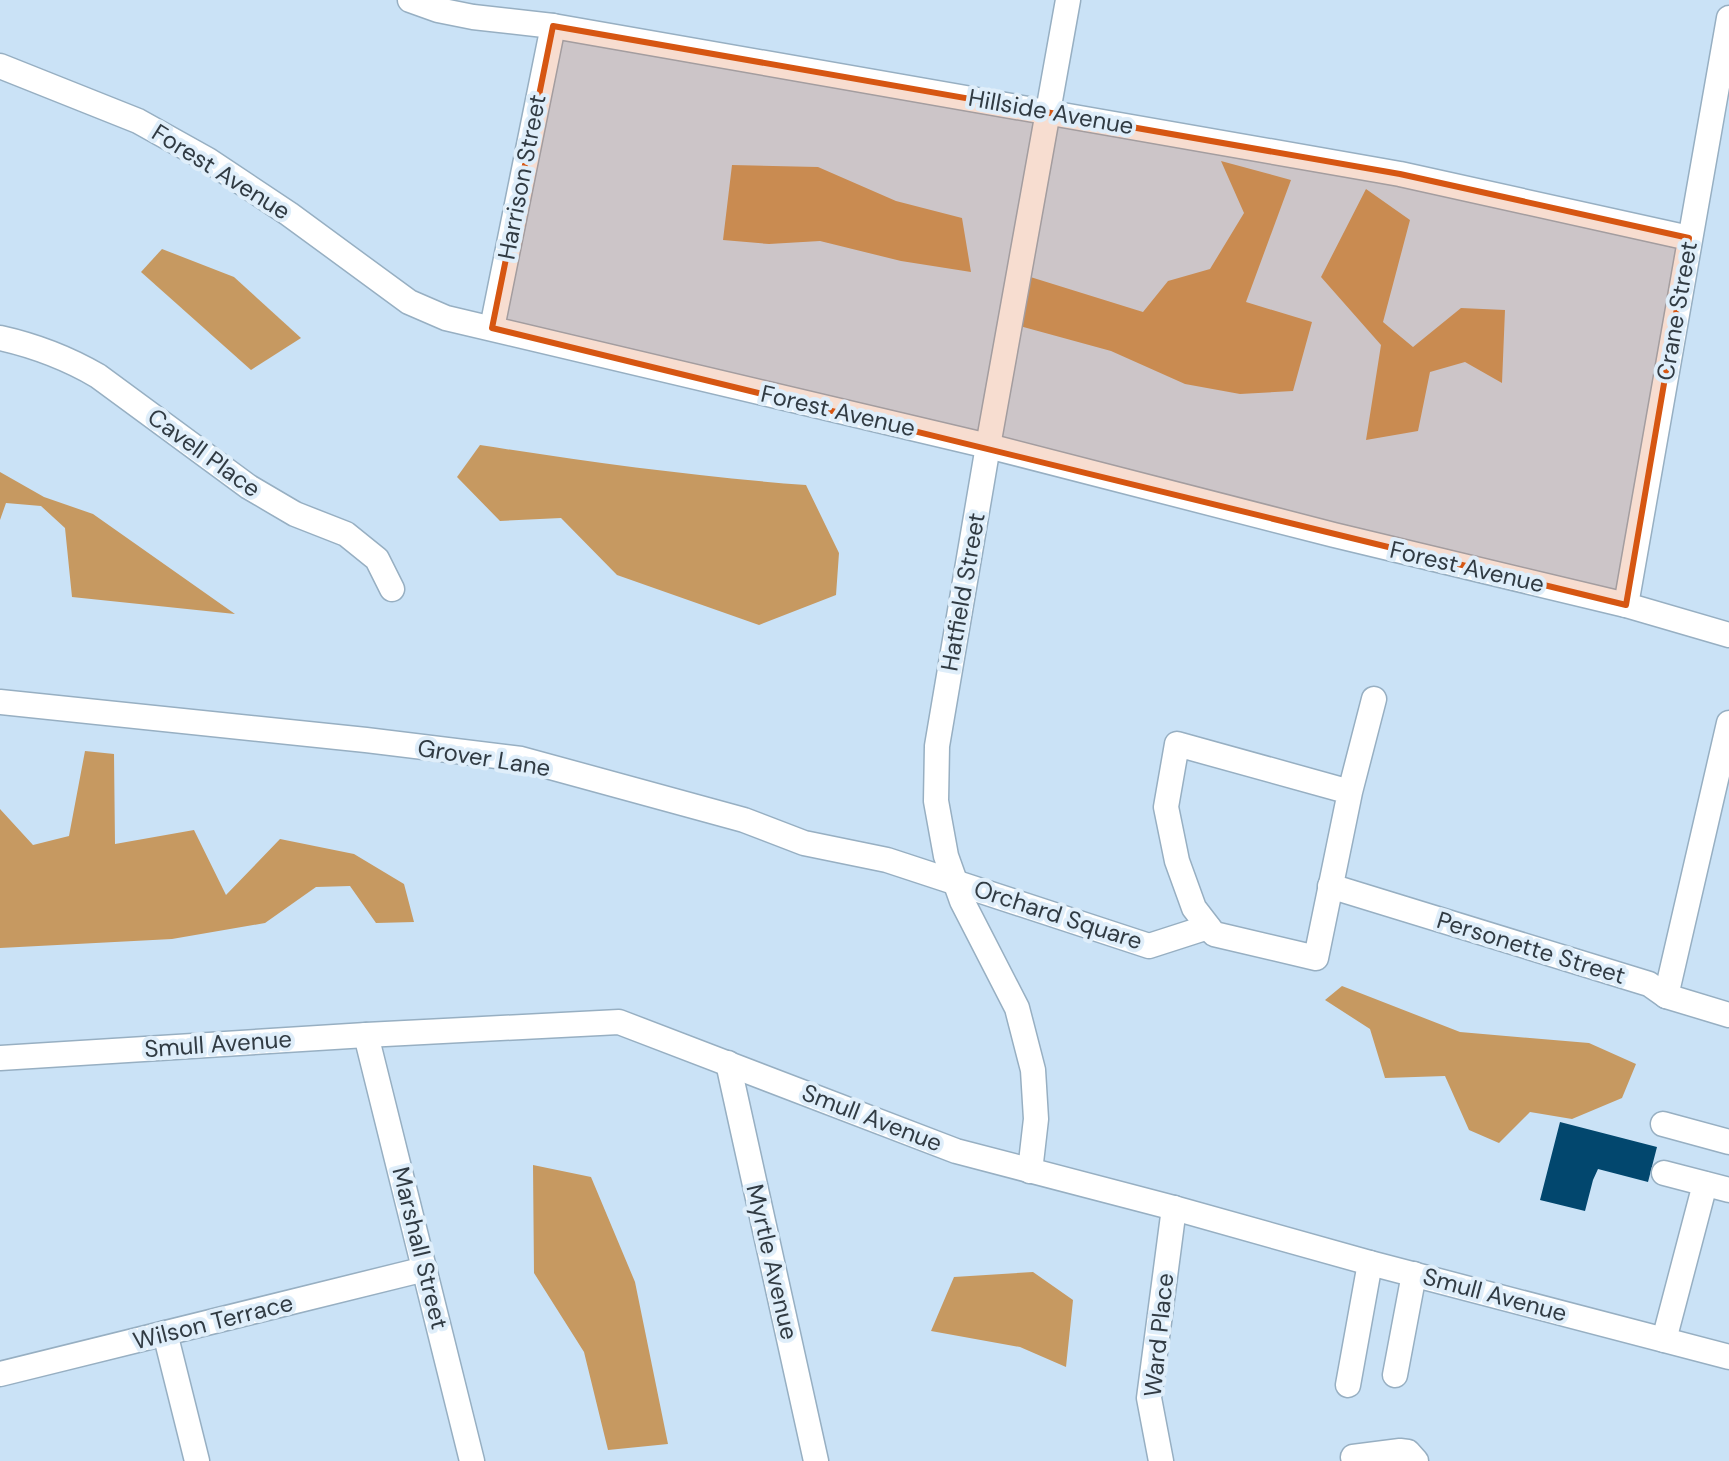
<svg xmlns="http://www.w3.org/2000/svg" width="1729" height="1461" viewBox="0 0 1729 1461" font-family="'DM Sans',sans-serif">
  <rect width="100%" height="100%" fill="#cae2f6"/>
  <!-- forest -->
  <g fill="#c69961">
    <polygon points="1221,161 1291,180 1246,302 1312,322 1293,391 1240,394 1185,384 1111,351 1016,325 1024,275 1143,312 1168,281 1210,269 1244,213"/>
    <polygon points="732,165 818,167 896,201 962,218 971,272 901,261 820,241 769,244 723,240"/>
    <polygon points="1366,189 1410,220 1383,322 1413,347 1461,308 1505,310 1502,383 1465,362 1430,372 1418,431 1366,440 1381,345 1321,277"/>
    <polygon points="162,249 234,277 301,338 251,370 141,272"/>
    <path d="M480,445C588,462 697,477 806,485L839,553L836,595L759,625L617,575L561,518L500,521L457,477Z"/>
    <polygon points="0,472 44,497 93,514 235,614 72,597 65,528 41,506 6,503 0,520"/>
    <polygon points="85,751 114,754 115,844 194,830 226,895 280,839 354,854 404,884 414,922 376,923 350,886 316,887 265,923 172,939 0,948 0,809 33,845 69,836"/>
    <polygon points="1342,986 1460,1032 1589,1043 1636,1064 1622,1098 1572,1119 1530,1112 1499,1143 1469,1130 1445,1076 1385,1078 1370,1029 1325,1000"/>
    <polygon points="533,1165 591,1177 635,1282 668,1444 608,1450 584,1352 534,1273"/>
    <polygon points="1033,1272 1073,1300 1066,1367 1020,1347 931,1331 954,1277"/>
  </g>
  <!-- building -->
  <polygon fill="#02476e" points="1560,1122 1657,1147 1648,1182 1598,1169 1593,1180 1585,1211 1540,1200"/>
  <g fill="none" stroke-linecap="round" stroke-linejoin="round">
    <defs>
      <g id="minor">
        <polyline points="410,0 438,10 473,17 553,26 1400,174 1689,238"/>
        <polyline points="0,66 138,121 208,160 289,214 409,302 446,318 988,446 1334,535 1626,605 1729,635"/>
        <polyline points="492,328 553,26"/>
        <path d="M0,338C36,346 67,358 98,376L249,487L295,514L346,534L377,559L392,589"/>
        <polyline points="1626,605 1729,18"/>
        <polyline points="0,702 366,740 521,759 744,820 804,843 887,860 1149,946 1208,927"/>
        <polyline points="1350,792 1177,744 1166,807 1177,861 1194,908 1214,934 1316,958 1350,792 1374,699"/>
        <polyline points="1330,886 1649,984 1666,996 1729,1015"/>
        <polyline points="1666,996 1729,723"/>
        <polyline points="366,1035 472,1461"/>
        <polyline points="0,1058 366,1035 619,1022 956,1151 1174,1208 1370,1263 1729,1357"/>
        <polyline points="728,1063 816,1461"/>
        <polyline points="1663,1124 1729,1142"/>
        <polyline points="1030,1171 1036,1119 1033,1070 1017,1008 962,901 946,856 936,801 937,746 988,446 1068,0"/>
        <polyline points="1664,1173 1729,1190"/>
        <polyline points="165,1333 197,1461"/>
        <polyline points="1664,1340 1705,1184"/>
        <polyline points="0,1374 425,1269"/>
        <polyline points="1395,1375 1414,1274"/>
        <polyline points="1348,1385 1370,1263"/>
        <polyline points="1353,1457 1400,1451 1408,1452 1416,1461"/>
        <polyline points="1161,1461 1149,1398 1174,1208"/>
      </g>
    </defs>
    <!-- minor casing -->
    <use href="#minor" stroke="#97afc2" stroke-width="27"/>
    <!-- minor -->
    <use href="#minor" stroke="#fff" stroke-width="24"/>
  </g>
  <!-- marked area -->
  <path fill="#d65612" fill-opacity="0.2" stroke="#d65612" stroke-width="6" stroke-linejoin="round" d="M553,26L1400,174L1689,238L1626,605L492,328Z"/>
  <g text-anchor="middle" stroke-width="8" stroke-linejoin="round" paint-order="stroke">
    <!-- street labels -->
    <g font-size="24" fill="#313b43" stroke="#dfeefa">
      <text transform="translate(1051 112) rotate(10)" y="8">Hillside Avenue</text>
      <text transform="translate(221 172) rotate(32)" y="8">Forest Avenue</text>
      <text transform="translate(522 177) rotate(-79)" y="8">Harrison Street</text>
      <text transform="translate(1677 311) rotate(-80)" y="8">Crane Street</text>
      <text transform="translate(838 411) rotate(13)" y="8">Forest Avenue</text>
      <text transform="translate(204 453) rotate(36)" y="8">Cavell Place</text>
      <text transform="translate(1467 567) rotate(13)" y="8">Forest Avenue</text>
      <text transform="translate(963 592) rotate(-80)" y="8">Hatfield Street</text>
      <text transform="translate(484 758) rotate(9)" y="8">Grover Lane</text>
      <text transform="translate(1058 915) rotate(18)" y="8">Orchard Square</text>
      <text transform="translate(1531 948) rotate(17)" y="8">Personette Street</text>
      <text transform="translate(218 1044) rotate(-4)" y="8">Smull Avenue</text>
      <text transform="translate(872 1118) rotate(21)" y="8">Smull Avenue</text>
      <text transform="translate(420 1248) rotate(76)" y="8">Marshall Street</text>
      <text transform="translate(772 1262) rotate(77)" y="8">Myrtle Avenue</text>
      <text transform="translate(1495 1295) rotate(15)" y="8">Smull Avenue</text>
      <text transform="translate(213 1322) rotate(-14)" y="8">Wilson Terrace</text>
      <text transform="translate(1159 1335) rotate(-84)" y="8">Ward Place</text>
    </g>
  </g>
</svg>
